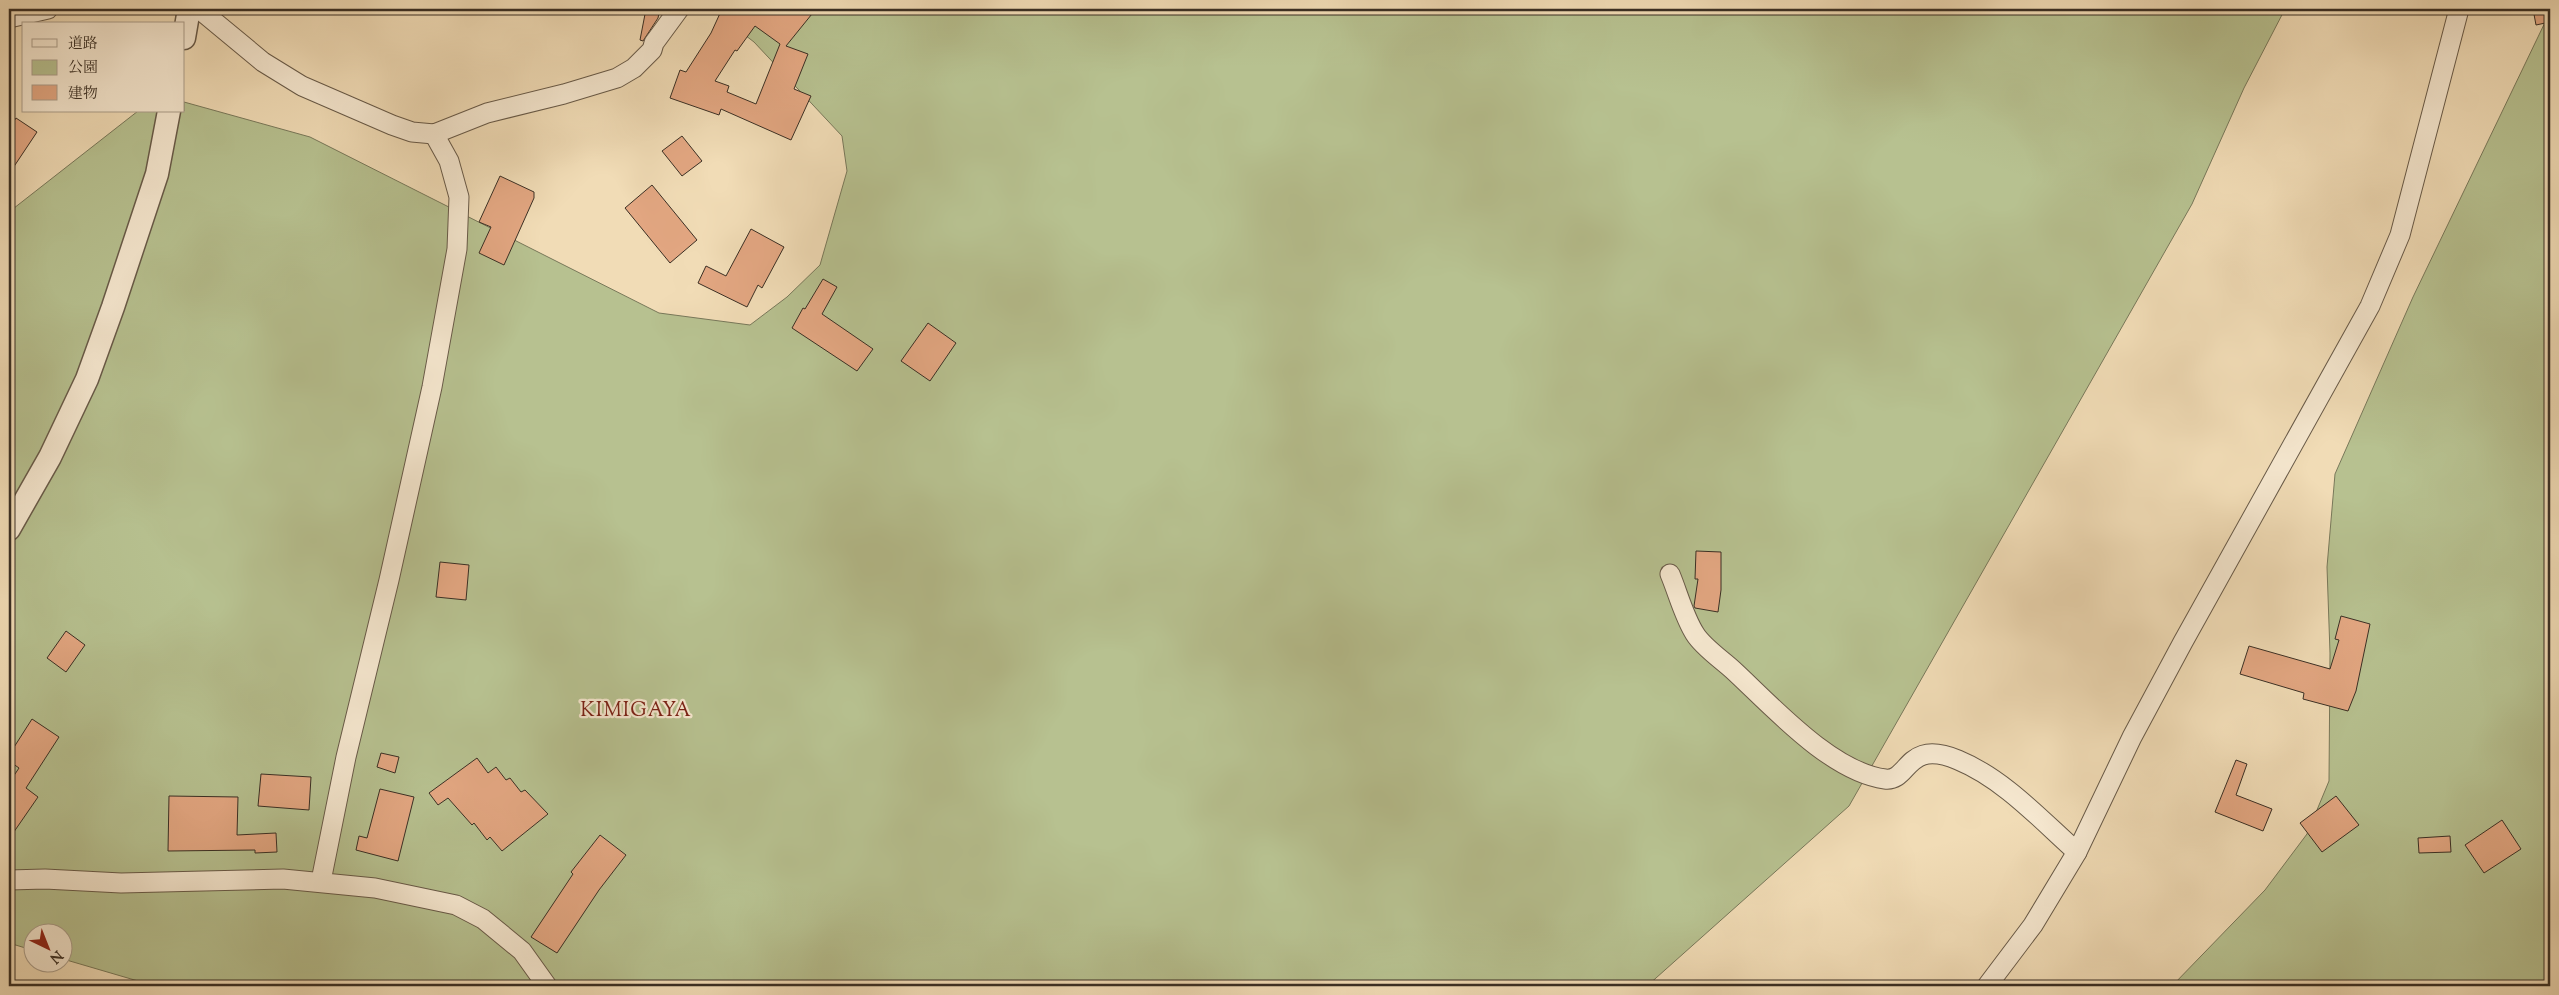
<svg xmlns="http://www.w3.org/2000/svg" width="2559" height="995" viewBox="0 0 2559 995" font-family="'Sorts Mill Goudy','Noto Serif JP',serif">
  <rect width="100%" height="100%" fill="#f1dcb6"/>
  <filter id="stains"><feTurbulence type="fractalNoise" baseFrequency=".004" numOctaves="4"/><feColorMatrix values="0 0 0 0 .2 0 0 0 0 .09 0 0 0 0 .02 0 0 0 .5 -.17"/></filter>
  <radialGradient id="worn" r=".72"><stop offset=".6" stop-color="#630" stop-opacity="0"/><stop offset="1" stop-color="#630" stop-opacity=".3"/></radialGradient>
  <!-- green -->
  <g fill="#b7c190" stroke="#78785a">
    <polygon points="711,9 2285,9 2244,88 2192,204 1849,806 1647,986 155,986 63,959 62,932 32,932 32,950 9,943 9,212 138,111 184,111 184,102 310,137 659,313 750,325 787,297 820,265 847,171 842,136 754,42"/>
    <polygon points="2550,12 2550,986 2172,986 2265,890 2307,834 2329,781 2330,653 2327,567 2335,474 2413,297"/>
  </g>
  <!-- building -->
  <g fill="#e3a782" stroke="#3a2f24" fill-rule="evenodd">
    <polygon points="646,9 660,9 658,18 643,41 640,40"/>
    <path d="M722,9H816L786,46L808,54L794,89L811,96L791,140L721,109L719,115L670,98L680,70L686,72L711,33ZM755,26L780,44L756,104L727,92L729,86L715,81L735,50L737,51Z"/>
    <polygon points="2533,9 2550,9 2550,22 2536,25"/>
    <polygon points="16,118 37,132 9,174 9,129"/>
    <polygon points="682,136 702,161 682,176 662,151"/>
    <polygon points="500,176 534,192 534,198 504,265 479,253 491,227 479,222"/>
    <polygon points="652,185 697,240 670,263 625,208"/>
    <polygon points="751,229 784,247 762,288 758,285 747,307 698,283 706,266 726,276"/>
    <polygon points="823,279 837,287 822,314 873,349 857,371 792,328 803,308 805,309"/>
    <polygon points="928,323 956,343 930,381 901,361"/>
    <polygon points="1696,551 1721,552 1721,590 1718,612 1695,608 1694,606 1698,579 1695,579"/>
    <polygon points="440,562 469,565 466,600 436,597"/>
    <polygon points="2341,616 2370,624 2356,691 2348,711 2303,699 2304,693 2240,674 2249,646 2330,669 2339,640 2335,639"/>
    <polygon points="66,631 85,645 66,672 47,658"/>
    <polygon points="32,719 59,737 26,788 38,797 9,839 9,783 19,768 9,761 9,755"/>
    <polygon points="381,753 399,757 395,773 377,767"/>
    <polygon points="477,758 488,773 496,767 506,780 510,778 521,792 525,790 548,814 502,851 490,837 487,840 474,823 472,825 448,798 438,805 429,793"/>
    <polygon points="2236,760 2247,764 2236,795 2272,809 2263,831 2215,812"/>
    <polygon points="261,774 311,777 309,810 258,806"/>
    <polygon points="380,789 414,797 398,861 356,850 359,836 367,838"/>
    <polygon points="169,796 238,797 237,835 276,833 277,852 255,853 255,850 168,851"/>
    <polygon points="2336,796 2359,825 2322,852 2300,823"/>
    <polygon points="2502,820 2521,849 2484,873 2465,845"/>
    <polygon points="600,835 626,855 599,890 557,953 531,937 573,874 571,872"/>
    <polygon points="2450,836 2451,852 2419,853 2418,838"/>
  </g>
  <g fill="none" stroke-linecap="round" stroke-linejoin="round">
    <defs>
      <g id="minor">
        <polyline points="199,9 263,62 302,86 392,125 412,132 434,134 487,113 564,94 617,78 634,68 652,50 654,43 679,9"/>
        <polyline points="9,18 48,9"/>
        <path d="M1670,574C1678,593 1684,617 1695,634C1703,647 1721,659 1733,670C1772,706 1831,772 1885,779C1910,782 1905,738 1958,760C2004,779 2041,820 2077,852"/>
        <polyline points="9,880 45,879 121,883 283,879 375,888 456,905 483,919 522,951 547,986"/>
        <polyline points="321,881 346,757 389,580 432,387 457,249 459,197 449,161 434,134"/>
        <polyline points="1987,986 2033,925 2077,852 2132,737 2183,642 2370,306 2400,235 2459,9"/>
      </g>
      <g id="tertiary">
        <polyline points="184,38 189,9"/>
        <polyline points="9,529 50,457 87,379 113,307 157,174 169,111"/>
      </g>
    </defs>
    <!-- minor casing -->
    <use href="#minor" stroke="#685a48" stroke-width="21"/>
    <!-- tertiary casing -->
    <use href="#tertiary" stroke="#685a48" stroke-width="25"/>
    <!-- minor -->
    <use href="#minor" stroke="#f6e8d0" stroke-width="19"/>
    <!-- tertiary -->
    <use href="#tertiary" stroke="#f6e8d0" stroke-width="22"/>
  </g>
  <g text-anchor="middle" stroke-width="4.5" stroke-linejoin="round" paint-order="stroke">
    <!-- quarter labels -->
    <g font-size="20" letter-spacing="1" fill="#7a1f14" stroke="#f6e8d0">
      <text x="636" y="716">KIMIGAYA</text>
    </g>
  </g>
  <!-- margin -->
  <rect width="2559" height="995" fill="none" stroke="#f1dcb6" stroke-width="30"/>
  <rect x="10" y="10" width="2539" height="975" fill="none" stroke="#3a2f24" stroke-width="2.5"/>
  <rect x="15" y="15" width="2529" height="965" fill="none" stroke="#3a2f24"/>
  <!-- legend -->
  <rect x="22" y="22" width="162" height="90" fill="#f6e8d0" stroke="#ab9e8b"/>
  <rect x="32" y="39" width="25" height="8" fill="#f6e8d0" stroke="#ab9e8b"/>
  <text x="68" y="48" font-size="15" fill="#3a2f24">道路</text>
  <rect x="32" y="60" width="25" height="15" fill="#b7c190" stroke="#ab9e8b"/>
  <text x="68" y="72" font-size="15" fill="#3a2f24">公園</text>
  <rect x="32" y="85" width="25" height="15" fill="#e3a782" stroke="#ab9e8b"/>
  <text x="68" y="98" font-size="15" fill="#3a2f24">建物</text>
  <!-- north arrow -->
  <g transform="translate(48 948) rotate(137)"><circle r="24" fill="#f6e8d0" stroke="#ab9e8b"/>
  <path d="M0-4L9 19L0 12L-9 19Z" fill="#8f2418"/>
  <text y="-8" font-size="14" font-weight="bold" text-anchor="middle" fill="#3a2f24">N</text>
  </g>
  <rect width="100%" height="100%" filter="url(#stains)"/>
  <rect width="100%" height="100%" fill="url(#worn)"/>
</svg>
